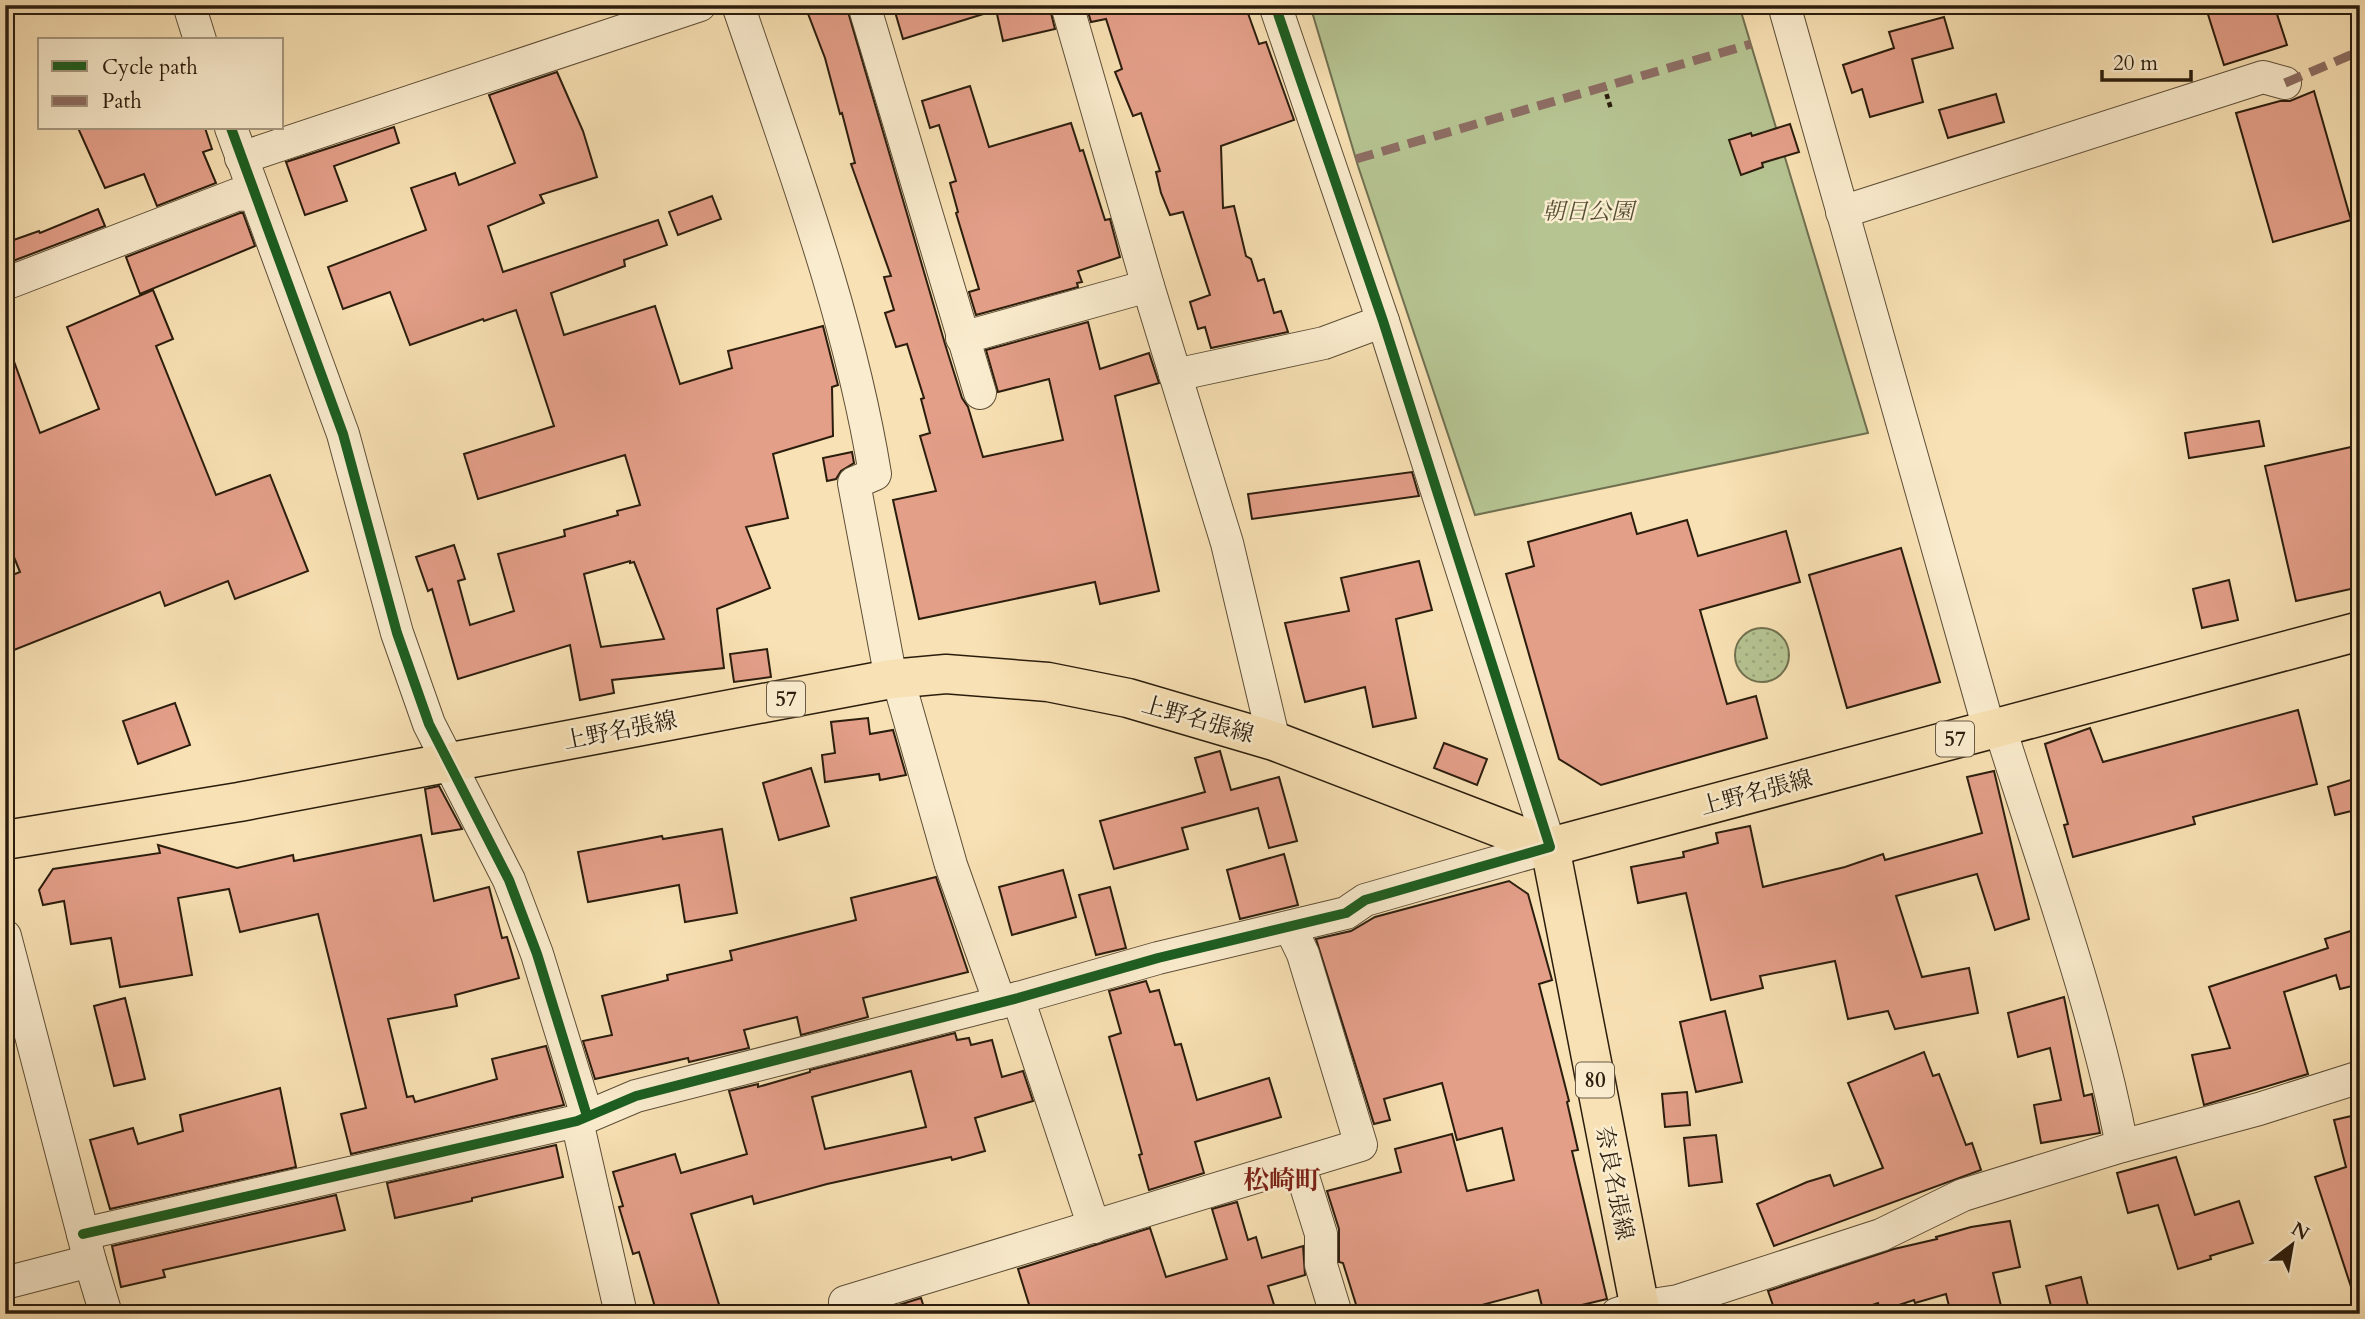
<svg xmlns="http://www.w3.org/2000/svg" width="2365" height="1319" viewBox="0 0 2365 1319" font-family="Cardo,'Noto Serif JP',serif">
  <defs>
    <pattern id="garden-dots" width="8" height="8" patternUnits="userSpaceOnUse" patternTransform="scale(1.75)"><rect width="8" height="8" fill="#b6c492"/><path d="M2 2h.1M6 6h.1" fill="none" stroke="#9da87d" stroke-width="1.8" stroke-linecap="round"/></pattern>
  </defs>
  <rect width="100%" height="100%" fill="#f8e1b4"/>
  <filter id="stains"><feTurbulence type="fractalNoise" baseFrequency=".00286" numOctaves="4"/><feColorMatrix values="0 0 0 0 .2 0 0 0 0 .09 0 0 0 0 .02 0 0 0 .5 -.17"/></filter>
  <radialGradient id="worn" r=".72"><stop offset=".6" stop-color="#630" stop-opacity="0"/><stop offset="1" stop-color="#630" stop-opacity=".3"/></radialGradient>
  <!-- green -->
  <polygon fill="#b6c492" stroke="#707050" stroke-width="2" points="1310,5 1739,5 1868,433 1475,515 1358,166"/>
  <!-- garden -->
  <circle fill="url(#garden-dots)" stroke="#707050" stroke-width="2" cx="1762" cy="655" r="27"/>
  <!-- building -->
  <g fill="#e49f89" stroke="#2b1d0d" stroke-width="2" fill-rule="evenodd">
    <polygon points="822,5 846,5 945,344 962,398 968,407 983,457 1063,440 1049,379 998,392 986,350 1088,322 1100,369 1149,353 1159,383 1115,396 1159,591 1100,604 1095,582 919,619 893,500 936,491 920,436 930,433 921,399 924,398 907,344 896,347 885,313 894,310 884,277 891,276 851,164 855,163 842,113 840,114 825,58 807,11"/>
    <polygon points="893,5 992,5 993,11 903,39"/>
    <polygon points="995,5 1049,5 1055,29 1003,41"/>
    <polygon points="1086,5 1245,5 1259,44 1266,42 1294,120 1221,146 1223,208 1234,206 1246,256 1251,259 1258,281 1264,279 1274,313 1281,311 1288,332 1211,348 1205,327 1198,329 1190,302 1210,295 1183,212 1170,215 1161,193 1156,172 1160,171 1141,113 1133,116 1115,72 1122,69 1106,19 1091,22"/>
    <polygon points="2205,5 2274,5 2287,45 2224,65"/>
    <polygon points="1944,17 1953,48 1912,59 1923,102 1870,117 1862,89 1852,93 1843,65 1894,48 1889,32"/>
    <path d="M557,72L583,131L597,177L540,195L544,203L488,226L503,272L658,220L667,245L624,260L625,266L551,293L564,335L655,306L680,384L732,368L728,351L823,326L838,385L832,387L833,436L773,454L788,518L746,527L770,588L717,609L724,668L612,680L614,693L580,700L570,645L458,679L432,589L428,591L416,557L454,545L465,579L458,581L470,625L514,611L498,554L565,536L564,530L618,515L617,511L640,505L625,455L478,499L464,454L554,426L516,310L484,321L483,319L410,345L390,292L343,309L328,267L426,230L411,188L455,173L459,185L515,163L489,95ZM630,561V563L634,562L664,639L601,647L584,574Z"/>
    <polygon points="970,86 989,147 1071,123 1080,151 1083,150 1105,220 1110,219 1120,257 1078,271 1082,282 1077,283 1078,287 976,315 969,292 979,289 956,213 958,212 950,183 956,181 939,125 930,128 922,101"/>
    <polygon points="2314,91 2351,220 2273,242 2236,113 2280,101 2290,101"/>
    <polygon points="1996,94 2004,122 1948,138 1939,110"/>
    <polygon points="1790,124 1799,152 1762,163 1763,167 1741,175 1729,140 1751,133 1752,136"/>
    <polygon points="394,127 399,143 334,166 347,201 305,215 286,162"/>
    <polygon points="78,128 205,128 212,149 203,152 216,183 157,206 144,174 105,188"/>
    <polygon points="712,196 721,219 678,235 669,212"/>
    <polygon points="98,209 105,226 5,264 5,243 39,231 40,233"/>
    <polygon points="240,213 243,213 255,246 140,294 126,257"/>
    <polygon points="153,290 173,339 156,346 216,495 270,475 308,571 235,599 228,581 165,606 160,592 14,650 5,626 5,578 20,572 5,535 5,346 8,345 40,433 99,409 67,327"/>
    <polygon points="2259,421 2264,446 2189,458 2185,433"/>
    <polygon points="2360,445 2360,587 2296,601 2265,466"/>
    <polygon points="852,452 854,463 841,471 836,479 827,481 823,458"/>
    <polygon points="1412,472 1419,496 1252,519 1248,494"/>
    <polygon points="1631,513 1637,534 1687,520 1698,556 1786,531 1800,582 1700,610 1727,704 1756,696 1767,738 1601,785 1559,759 1506,574 1534,566 1528,542"/>
    <polygon points="1901,548 1940,682 1847,708 1809,575"/>
    <polygon points="1419,561 1432,610 1396,619 1416,718 1373,727 1365,687 1305,702 1285,623 1349,611 1341,578"/>
    <polygon points="2229,580 2238,620 2202,628 2193,589"/>
    <polygon points="767,649 771,677 734,682 730,654"/>
    <polygon points="175,703 190,745 138,764 123,721"/>
    <polygon points="2298,710 2317,784 2193,817 2195,824 2073,857 2064,825 2068,824 2045,744 2090,728 2103,762"/>
    <polygon points="868,718 870,734 893,730 906,775 880,780 879,774 825,782 822,755 835,753 831,722"/>
    <polygon points="1444,743 1487,759 1477,785 1434,768"/>
    <polygon points="1220,751 1231,790 1279,777 1297,841 1269,848 1258,808 1182,828 1188,849 1114,869 1100,821 1205,792 1195,758"/>
    <polygon points="811,768 829,826 779,840 763,783"/>
    <polygon points="1994,771 2029,919 1995,930 1977,874 1896,896 1922,977 1969,968 1978,1013 1895,1029 1888,1011 1848,1019 1835,961 1760,976 1763,988 1711,1000 1686,893 1638,903 1631,867 1684,857 1683,852 1718,843 1716,833 1750,826 1763,887 1845,867 1883,854 1885,860 1982,833 1967,777"/>
    <polygon points="2360,777 2360,809 2335,815 2328,787"/>
    <polygon points="439,786 462,829 432,834 425,789"/>
    <polygon points="722,829 737,913 685,922 679,885 588,902 578,852 662,836 663,839"/>
    <polygon points="421,835 434,901 489,887 502,938 507,937 519,978 455,995 457,1006 388,1019 407,1097 413,1096 415,1102 497,1079 492,1059 546,1046 564,1105 351,1154 341,1114 366,1108 318,914 240,932 229,889 178,898 192,975 120,987 111,938 71,944 64,901 43,905 39,890 53,869 160,853 158,845 237,868 293,855 294,861"/>
    <polygon points="1284,854 1298,905 1240,919 1227,870"/>
    <polygon points="1063,870 1076,917 1012,935 999,887"/>
    <polygon points="936,877 968,972 863,998 868,1017 801,1035 797,1017 744,1030 749,1048 689,1062 688,1058 595,1079 583,1041 612,1035 602,996 668,980 667,975 732,960 730,951 856,920 851,898"/>
    <polygon points="1509,881 1528,894 1552,980 1539,984 1569,1101 1567,1102 1578,1150 1572,1151 1607,1299 1544,1314 1538,1290 1448,1314 1359,1314 1343,1263 1339,1262 1339,1229 1327,1191 1401,1172 1395,1149 1452,1134 1467,1191 1514,1180 1502,1128 1457,1140 1442,1083 1384,1099 1390,1120 1374,1124 1316,939 1351,931 1375,917"/>
    <polygon points="1110,887 1126,948 1096,955 1079,895"/>
    <polygon points="2360,928 2360,984 2340,989 2336,975 2284,992 2308,1074 2204,1105 2192,1055 2230,1048 2209,987 2328,948 2325,939"/>
    <polygon points="1146,981 1150,992 1159,990 1175,1045 1181,1044 1197,1100 1269,1078 1281,1117 1195,1142 1204,1173 1149,1190 1139,1155 1142,1154 1109,1037 1121,1033 1109,991"/>
    <polygon points="2064,997 2084,1096 2092,1094 2100,1133 2041,1143 2034,1105 2061,1100 2050,1048 2018,1057 2008,1013"/>
    <polygon points="125,998 145,1079 114,1086 94,1006"/>
    <polygon points="1725,1011 1742,1082 1696,1092 1680,1022"/>
    <path d="M955,1033L957,1040L969,1038L971,1045L992,1040L1002,1077L1023,1071L1033,1101L975,1118L985,1151L952,1160L951,1157L827,1184L754,1204L752,1196L691,1214L722,1314H657L639,1252L633,1254L619,1207L623,1206L613,1172L675,1154L681,1173L747,1154L729,1091L758,1084V1087L810,1072V1070ZM911,1071L926,1127L825,1149L812,1097Z"/>
    <polygon points="1924,1052 1933,1076 1939,1074 1966,1145 1972,1143 1981,1170 1774,1246 1757,1204 1807,1182 1830,1175 1834,1186 1883,1168 1848,1083"/>
    <polygon points="280,1088 296,1167 110,1209 90,1140 133,1128 138,1144 183,1131 180,1115"/>
    <polygon points="1687,1092 1690,1125 1665,1127 1662,1094"/>
    <polygon points="2360,1114 2360,1299 2355,1299 2315,1177 2346,1167 2334,1120"/>
    <polygon points="1716,1135 1722,1182 1689,1186 1684,1138"/>
    <polygon points="556,1145 563,1177 472,1198 472,1201 395,1218 387,1183"/>
    <polygon points="2176,1157 2195,1215 2239,1201 2253,1243 2210,1256 2211,1259 2178,1269 2158,1205 2128,1213 2117,1173"/>
    <polygon points="336,1195 345,1230 163,1270 165,1277 121,1287 112,1246"/>
    <polygon points="1237,1202 1248,1240 1256,1237 1262,1258 1303,1246 1305,1275 1268,1286 1277,1314 1032,1314 1018,1269 1150,1228 1166,1277 1227,1259 1212,1209"/>
    <polygon points="2010,1221 2020,1267 1993,1273 2003,1314 1951,1314 1946,1294 1915,1303 1914,1300 1881,1311 1878,1303 1847,1314 1776,1314 1768,1291 1894,1249 1937,1239 1936,1237 1971,1227"/>
    <polygon points="2081,1277 2090,1314 2053,1314 2046,1286"/>
    <polygon points="921,1298 926,1314 870,1314"/>
  </g>
  <g fill="none" stroke-linecap="round" stroke-linejoin="round">
    <defs>
      <g id="minor">
        <polyline points="189,5 200,40"/>
        <path d="M738,5C790,159 849,314 875,474L854,483L891,679"/>
        <polyline points="864,5 980,393"/>
        <polyline points="1067,5 1148,286 1227,543 1274,741"/>
        <polyline points="1784,5 1989,729"/>
        <polyline points="231,128 343,434 397,633 429,724 509,880 537,954 587,1116"/>
        <polyline points="241,158 700,5"/>
        <polyline points="1842,212 2263,77 2285,83"/>
        <polyline points="5,284 236,195 255,194"/>
        <polyline points="962,338 1148,286"/>
        <polyline points="1175,375 1324,343 1383,321"/>
        <polyline points="898,679 951,865 1000,1003"/>
        <path d="M2000,728C2043,866 2095,1004 2122,1146"/>
        <polyline points="5,936 90,1261 106,1314"/>
        <polyline points="1018,998 1094,1227"/>
        <polyline points="577,1121 621,1314"/>
        <polyline points="1299,1164 1321,1234 1321,1265 1336,1314"/>
        <polyline points="83,1234 577,1121 636,1096 1018,998 1158,958 1346,913 1365,900 1550,847 1383,321 1275,5"/>
        <polyline points="5,1283 90,1261"/>
        <polyline points="848,1314 845,1302 1361,1145 1303,954 1290,927"/>
        <polyline points="1617,1314 1639,1307 1678,1301 1881,1235 1963,1195 2122,1146 2259,1109 2360,1077"/>
      </g>
      <g id="major">
        <polyline points="5,840 239,802 891,679 946,674 1048,682 1128,698 1274,741 1550,847 2360,631"/>
        <polyline points="1550,847 1641,1314"/>
      </g>
    </defs>
    <!-- minor casing -->
    <use href="#minor" stroke="#5e4e37" stroke-width="34"/>
    <!-- major casing -->
    <use href="#major" stroke="#2b1d0d" stroke-width="41"/>
    <!-- path -->
    <polyline stroke="#2b1d0d" stroke-width="4.5" stroke-dasharray="5 3.5" stroke-linecap="butt" points="1604,86 1611,109"/>
    <!-- minor -->
    <use href="#minor" stroke="#faecce" stroke-width="32"/>
    <!-- major -->
    <use href="#major" stroke="#f8e1b4" stroke-width="38"/>
    <!-- quiet -->
    <g stroke="#8d6e63" stroke-width="9" stroke-dasharray="18 9" stroke-linecap="butt">
      <polyline points="2285,83 2360,51"/>
      <polyline points="1356,159 1751,44"/>
    </g>
    <defs>
      <g id="cycleway">
        <polyline points="231,128 343,434 397,633 429,724 509,880 537,954 587,1116"/>
        <polyline points="83,1234 577,1121 636,1096 1018,998 1158,958 1346,913 1365,900 1550,847 1383,321 1275,5"/>
      </g>
    </defs>
    <!-- cycleway casing -->
    <use href="#cycleway" stroke="#faecce" stroke-width="15"/>
    <!-- cycleway -->
    <use href="#cycleway" stroke="#1b5e20" stroke-width="10"/>
  </g>
  <g text-anchor="middle" stroke-width="5" stroke-linejoin="round" paint-order="stroke">
    <!-- shield labels -->
    <g fill="#faecce" stroke="#695b47" stroke-width="2">
      <rect x="767" y="681.5" width="38" height="35" rx="5"/>
      <rect x="1936" y="721.5" width="38" height="35" rx="5"/>
      <rect x="1576" y="1062.5" width="38" height="35" rx="5"/>
    </g>
    <g font-size="21" font-weight="bold" fill="#2b1d0d">
      <text x="786" y="706">57</text>
      <text x="1955" y="746">57</text>
      <text x="1595" y="1087">80</text>
    </g>
    <!-- park labels -->
    <g font-size="23" font-style="italic" fill="#554f35" stroke="#faecce">
      <text x="1588" y="219">朝日公園</text>
    </g>
    <!-- street labels -->
    <g font-size="23" fill="#2b1d0d" stroke="#faecce">
      <text transform="translate(1198 719) rotate(16)" y="8">上野名張線</text>
      <text transform="translate(620 730) rotate(-11)" y="8">上野名張線</text>
      <text transform="translate(1756 792) rotate(-15)" y="8">上野名張線</text>
      <text transform="translate(1615 1183) rotate(79)" y="8">奈良名張線</text>
    </g>
    <!-- quarter labels -->
    <g font-size="26" font-weight="bold" fill="#7a1f14" stroke="#faecce">
      <text x="1282" y="1189">松崎町</text>
    </g>
  </g>
  <!-- margin -->
  <rect width="2365" height="1319" fill="none" stroke="#f8e1b4" stroke-width="28"/>
  <rect x="7" y="7" width="2351" height="1305" fill="none" stroke="#2b1d0d" stroke-width="3.5"/>
  <rect x="14" y="14" width="2337" height="1291" fill="none" stroke="#2b1d0d" stroke-width="2"/>
  <!-- legend -->
  <rect x="38" y="38" width="245" height="91" fill="#faecce" stroke="#a79981" stroke-width="2"/>
  <rect x="52" y="61" width="35" height="10" fill="#1b5e20" stroke="#a79981" stroke-width="2"/>
  <text x="102" y="74" font-size="21" fill="#2b1d0d">Cycle path</text>
  <rect x="52" y="96" width="35" height="10" fill="#8d6e63" stroke="#a79981" stroke-width="2"/>
  <text x="102" y="108" font-size="21" fill="#2b1d0d">Path</text>
  <!-- north arrow -->
  <g transform="translate(2292 1245) rotate(31)" stroke="#faecce" stroke-width="5" paint-order="stroke">
  <path d="M0-5L12 26L0 18L-12 26Z" fill="#2b1d0d"/>
  <text y="-10" font-size="19" font-weight="bold" text-anchor="middle" fill="#2b1d0d">N</text>
  </g>
  <!-- scale -->
  <path d="M2102 70v10h89v-10" fill="none" stroke="#2b1d0d" stroke-width="3.5"/>
  <text x="2113" y="70" font-size="21" fill="#2b1d0d" stroke="#faecce" stroke-width="5" paint-order="stroke">20 m</text>
  <rect width="100%" height="100%" filter="url(#stains)"/>
  <rect width="100%" height="100%" fill="url(#worn)"/>
</svg>
